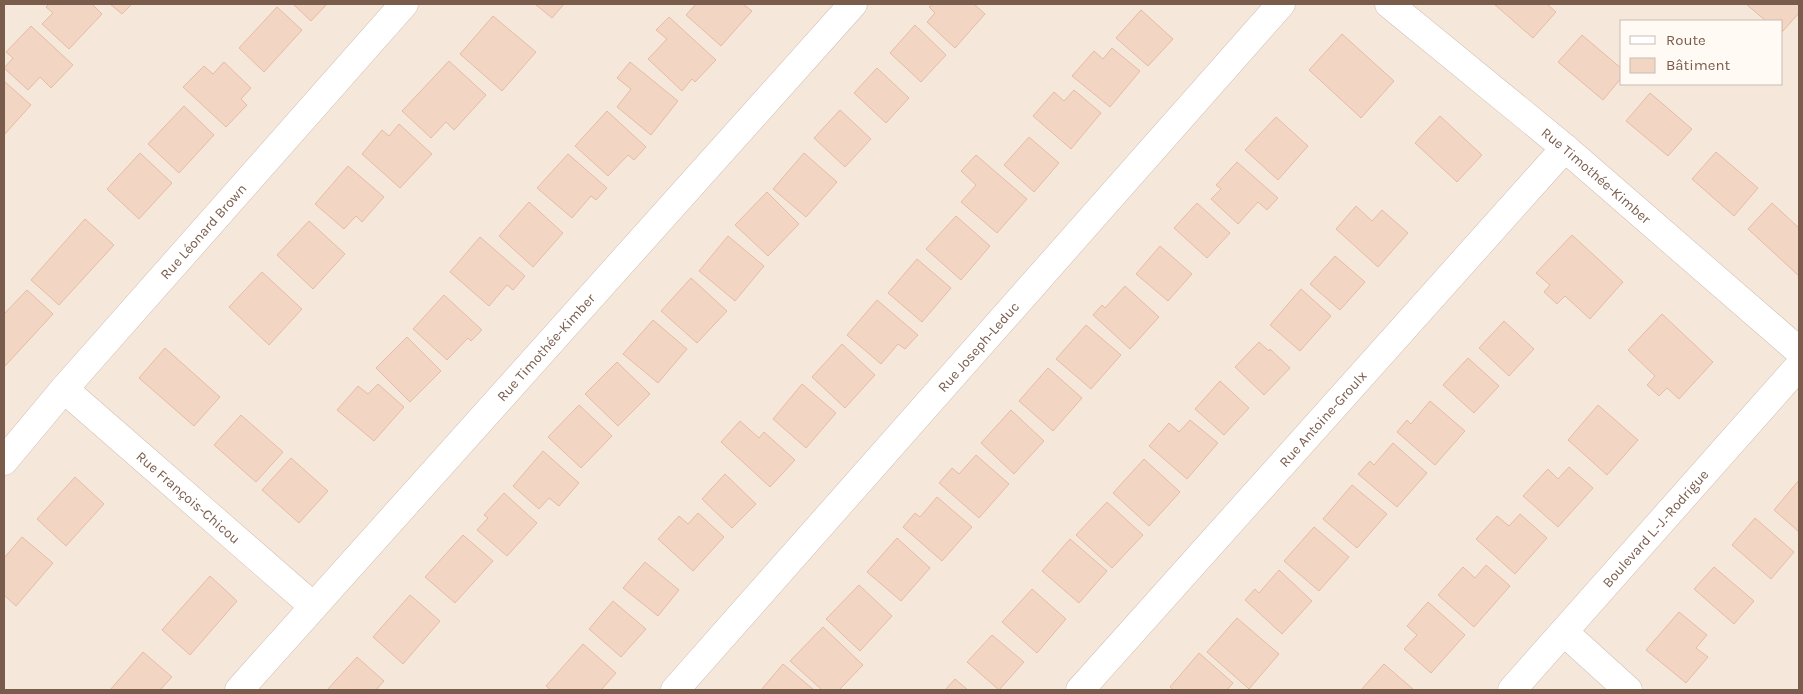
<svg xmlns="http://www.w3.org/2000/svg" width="1803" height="694" viewBox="0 0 1803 694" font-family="Karla,sans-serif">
  <rect width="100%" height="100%" fill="#fdf6ec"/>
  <!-- residential -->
  <path fill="#f5e8da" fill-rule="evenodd" d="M4,4H1799V690H4ZM1622,21H1782V84H1622Z"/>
  <!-- building -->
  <g fill="#f3d5c3" stroke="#e6bba3">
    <polygon points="49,4 92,4 102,14 69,49 42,24 53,13 46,7"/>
    <polygon points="110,4 132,4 122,14"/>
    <polygon points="293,4 327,4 311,21"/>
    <polygon points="535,4 564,4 552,18"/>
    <polygon points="696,4 743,4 752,11 721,46 686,15"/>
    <polygon points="933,4 974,4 985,14 955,48 927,22 935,13 929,7"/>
    <polygon points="1494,4 1547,4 1556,12 1533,38"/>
    <polygon points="1746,4 1799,4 1799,13 1782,32 1782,21 1766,21"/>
    <polygon points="277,7 302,30 264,72 239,48"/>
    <polygon points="1141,10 1173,39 1148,66 1116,38"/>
    <polygon points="493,16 536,52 502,91 460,54"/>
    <polygon points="669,17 716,60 695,82 692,79 682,91 648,59 667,39 656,30"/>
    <polygon points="915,25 946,55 921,82 890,53"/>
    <polygon points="31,26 73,65 51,88 40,77 28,90 4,68 13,58 6,52"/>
    <polygon points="1342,34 1394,81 1361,118 1309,70"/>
    <polygon points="1582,35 1622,69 1622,77 1603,100 1558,62"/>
    <polygon points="1112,48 1140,71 1110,107 1072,76 1094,51 1103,59"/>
    <polygon points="449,61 486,95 454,130 446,122 431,138 402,111"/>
    <polygon points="224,62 251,88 241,99 247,105 226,127 183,87 204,66 213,74"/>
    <polygon points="630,62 678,101 651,135 617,107 631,89 617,78"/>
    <polygon points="877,68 909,98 886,123 854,93"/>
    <polygon points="4,81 31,105 4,135"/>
    <polygon points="1074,90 1101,113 1071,149 1033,116 1054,92 1064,101"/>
    <polygon points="1650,93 1692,129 1668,156 1626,121"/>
    <polygon points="184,106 214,135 179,173 148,144"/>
    <polygon points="840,110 871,139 845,167 814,138"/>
    <polygon points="607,111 646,147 634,160 628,155 608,176 575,146"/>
    <polygon points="1440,116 1482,155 1457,182 1415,143"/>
    <polygon points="1276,117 1308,146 1278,180 1245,150"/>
    <polygon points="399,124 432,154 400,188 362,154 382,130 389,136"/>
    <polygon points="1029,137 1059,163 1034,192 1004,165"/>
    <polygon points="1716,152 1758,188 1734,216 1692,179"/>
    <polygon points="140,153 172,183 139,219 107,189"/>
    <polygon points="804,153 837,182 806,217 773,189"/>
    <polygon points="568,154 607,188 596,200 591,196 572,218 537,188"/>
    <polygon points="976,155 1027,199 997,233 961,202 976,185 961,171"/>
    <polygon points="1237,162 1278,198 1267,210 1258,202 1238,224 1211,199 1221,189 1216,185"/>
    <polygon points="348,166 384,197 362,222 356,216 344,229 315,204"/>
    <polygon points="767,192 799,224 768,256 735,225"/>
    <polygon points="529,202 563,233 533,267 499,236"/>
    <polygon points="1197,203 1230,233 1207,258 1174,228"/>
    <polygon points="1772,203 1799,228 1799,276 1748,229"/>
    <polygon points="1356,206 1372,221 1382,210 1408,233 1378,267 1336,229"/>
    <polygon points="956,216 990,246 961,280 926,249"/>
    <polygon points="85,219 114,245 59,305 31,280"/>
    <polygon points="309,221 345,254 313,289 277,255"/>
    <polygon points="1572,235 1623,282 1590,319 1565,296 1557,304 1544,292 1550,285 1536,273"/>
    <polygon points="728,236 764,266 735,301 699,271"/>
    <polygon points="480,237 525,276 513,290 507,285 489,306 450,272"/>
    <polygon points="1160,246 1192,274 1168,301 1136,274"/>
    <polygon points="1335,256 1365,282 1340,310 1310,284"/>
    <polygon points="917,259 951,288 922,322 888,293"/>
    <polygon points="262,272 302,309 269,345 229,307"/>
    <polygon points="691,278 727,311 697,343 661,311"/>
    <polygon points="1125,286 1159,317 1130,349 1093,315 1102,305 1105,308"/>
    <polygon points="1301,289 1331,316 1300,351 1270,325"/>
    <polygon points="27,290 53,314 5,366 4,365 4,314"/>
    <polygon points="444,295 482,330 471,341 468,338 447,360 413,329"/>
    <polygon points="877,300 918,335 905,349 898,344 881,364 847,335"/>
    <polygon points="1662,314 1713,362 1679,399 1667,388 1659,396 1647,385 1655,376 1628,350"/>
    <polygon points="653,320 687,349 658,383 623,354"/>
    <polygon points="1504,321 1534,349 1509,376 1479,348"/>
    <polygon points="1086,325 1121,355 1091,389 1056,359"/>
    <polygon points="407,337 441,371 410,402 376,368"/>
    <polygon points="1259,342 1269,351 1270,349 1290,368 1264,395 1235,367"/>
    <polygon points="842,344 875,375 845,408 812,377"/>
    <polygon points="165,348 220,397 194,426 139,378"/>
    <polygon points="1468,358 1499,386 1474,413 1443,385"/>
    <polygon points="617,362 650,394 618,426 585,394"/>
    <polygon points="1048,368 1082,398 1053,431 1019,401"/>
    <polygon points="1220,381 1249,408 1224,435 1195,409"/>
    <polygon points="378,384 404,407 374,441 337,410 358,386 368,394"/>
    <polygon points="802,384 836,413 806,448 773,419"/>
    <polygon points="1430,401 1465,431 1435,465 1397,432 1407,420 1411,424"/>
    <polygon points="579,405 612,436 581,468 548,437"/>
    <polygon points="1598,405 1638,440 1607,475 1568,440"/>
    <polygon points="1011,410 1044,441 1014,474 981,443"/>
    <polygon points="241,415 283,452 256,482 214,445"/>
    <polygon points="1190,420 1218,443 1187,479 1149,446 1169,423 1179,432"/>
    <polygon points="740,421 759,438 764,432 795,460 770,487 721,442"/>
    <polygon points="1393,443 1427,473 1397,507 1358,474 1370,461 1374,465"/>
    <polygon points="543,451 579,483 559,506 549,498 539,509 513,486"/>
    <polygon points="976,455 1009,484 979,518 939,483 952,468 959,474"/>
    <polygon points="291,458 328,491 299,523 262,490"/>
    <polygon points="1144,459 1180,492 1149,526 1113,493"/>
    <polygon points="1569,467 1593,488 1558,527 1523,496 1548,469 1558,479"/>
    <polygon points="725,474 756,504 732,528 702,499"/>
    <polygon points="75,477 104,504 66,546 37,519"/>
    <polygon points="1799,480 1799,530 1798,531 1774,510"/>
    <polygon points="1352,485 1387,514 1357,548 1323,519"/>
    <polygon points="504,493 537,523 507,556 477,530 488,518 484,515"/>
    <polygon points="937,497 972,527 942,561 903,527 915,513 920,517"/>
    <polygon points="1107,502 1143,535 1112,568 1076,535"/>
    <polygon points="698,513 724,537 693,571 658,539 679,516 688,524"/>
    <polygon points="1520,514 1547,538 1515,574 1476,539 1497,516 1509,526"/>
    <polygon points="1755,518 1794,552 1771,579 1732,545"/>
    <polygon points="1314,527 1349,557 1319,591 1284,561"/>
    <polygon points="463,535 493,561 455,603 425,577"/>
    <polygon points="22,537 53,563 16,606 4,595 4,558"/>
    <polygon points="897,538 930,568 901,601 867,572"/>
    <polygon points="1070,539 1107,571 1079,603 1042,571"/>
    <polygon points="645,562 679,590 658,616 623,588"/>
    <polygon points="1486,565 1510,586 1474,627 1438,595 1463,567 1475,578"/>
    <polygon points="1714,567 1754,601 1734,624 1694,589"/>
    <polygon points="1279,570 1312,601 1282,634 1245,600 1255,589 1259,593"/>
    <polygon points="210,576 237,601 190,655 162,630"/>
    <polygon points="859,585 892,616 860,651 826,619"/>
    <polygon points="1032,589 1066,619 1037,653 1002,622"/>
    <polygon points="410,595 440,621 403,664 373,637"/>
    <polygon points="613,601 646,629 621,657 589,629"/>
    <polygon points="1428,602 1465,635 1431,673 1404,649 1417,635 1407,626"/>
    <polygon points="1679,612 1707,635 1696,648 1708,657 1686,683 1646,650"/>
    <polygon points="1237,618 1279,654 1249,689 1207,652"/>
    <polygon points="823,627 863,665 839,690 822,690 790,661"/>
    <polygon points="992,635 1024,662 999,690 967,662"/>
    <polygon points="583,644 616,673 601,690 551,690 546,686"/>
    <polygon points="143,652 172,677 160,690 110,690"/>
    <polygon points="1199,653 1233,683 1227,690 1173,690 1170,687"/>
    <polygon points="357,657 384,681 376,690 327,690"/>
    <polygon points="783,664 814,690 761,690"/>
    <polygon points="1384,664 1414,690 1361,690"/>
    <polygon points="955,679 968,690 945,690"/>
  </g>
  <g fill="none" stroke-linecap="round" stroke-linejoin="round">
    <defs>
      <g id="minor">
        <path id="s1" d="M1389,4L1565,148L1799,351"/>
        <path id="s2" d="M64,389L313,606"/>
        <path id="s3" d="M4,461L64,389L404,4"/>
        <polyline points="1564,632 1628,690"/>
        <path id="s4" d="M239,690L853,4"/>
        <path id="s5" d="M675,690L1281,4"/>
        <path id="s6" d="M1080,690L1565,148"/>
        <path id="s7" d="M1512,690L1799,366"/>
      </g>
    </defs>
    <!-- minor casing -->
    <use href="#minor" stroke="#d1beb0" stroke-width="29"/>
    <!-- minor -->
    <use href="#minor" stroke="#fff" stroke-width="28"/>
  </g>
  <g text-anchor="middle" stroke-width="4" stroke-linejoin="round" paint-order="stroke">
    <!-- street labels -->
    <g font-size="14" fill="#7a5c4d" stroke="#fffaf3">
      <text dy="5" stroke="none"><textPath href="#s1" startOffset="269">Rue Timothée-Kimber</textPath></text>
      <text dy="5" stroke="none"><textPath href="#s3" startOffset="304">Rue Léonard Brown</textPath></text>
      <text dy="5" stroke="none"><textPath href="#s4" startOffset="460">Rue Timothée-Kimber</textPath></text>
      <text dy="5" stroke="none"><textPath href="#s5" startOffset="458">Rue Joseph-Leduc</textPath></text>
      <text dy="5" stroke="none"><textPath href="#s6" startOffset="364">Rue Antoine-Groulx</textPath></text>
      <text dy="5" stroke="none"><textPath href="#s2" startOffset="165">Rue François-Chicou</textPath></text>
      <text dy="5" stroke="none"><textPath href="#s7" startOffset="216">Boulevard L.-J.-Rodrigue</textPath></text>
    </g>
  </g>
  <!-- border -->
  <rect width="1803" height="694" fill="none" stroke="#7a5c4d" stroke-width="10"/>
  <!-- legend -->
  <rect x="1620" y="20" width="162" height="65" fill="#fffaf3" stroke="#cabbb1"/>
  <rect x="1630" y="36" width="25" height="8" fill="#ffffff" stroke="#cabbb1"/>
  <text x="1666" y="45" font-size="15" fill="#7a5c4d">Route</text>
  <rect x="1630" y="58" width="25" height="15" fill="#f3d5c3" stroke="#cabbb1"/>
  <text x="1666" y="70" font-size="15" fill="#7a5c4d">Bâtiment</text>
</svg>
